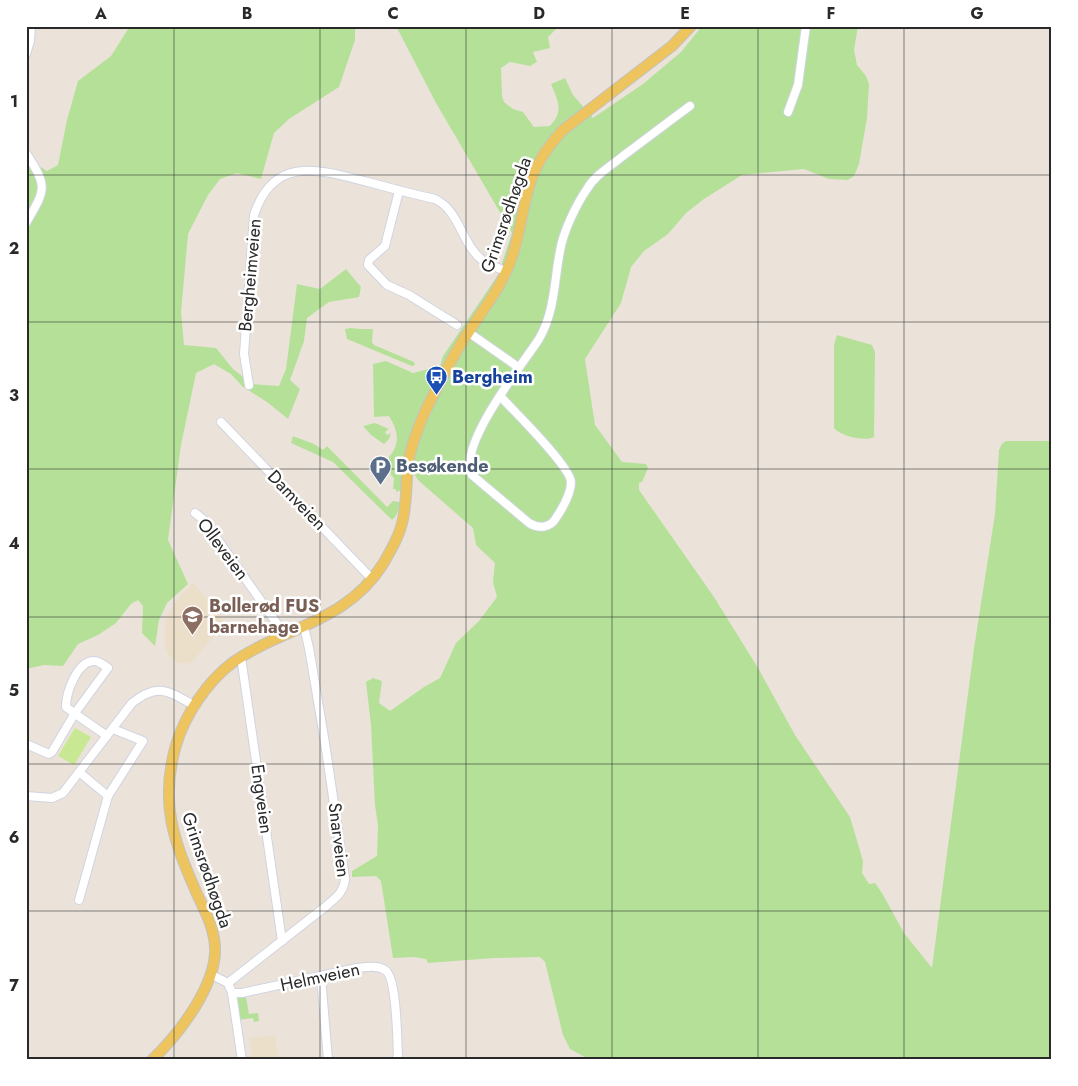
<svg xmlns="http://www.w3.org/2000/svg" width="1078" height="1086" viewBox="0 0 1078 1086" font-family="Jost,sans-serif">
  <rect width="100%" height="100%" fill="#ebe3da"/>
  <!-- education -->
  <g fill="#ecdfca">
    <polygon points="193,583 215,607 225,624 220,626 220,629 193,661 189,664 178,663 168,655 165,646 165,625 170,610 181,595"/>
    <polygon points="275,1035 279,1060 250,1060 249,1056 252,1055 249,1038"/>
  </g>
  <!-- green -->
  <g fill="#b4e197">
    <polygon points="130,26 355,26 355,40 339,87 289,119 274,133 261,179 237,173 220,179 208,195 188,234 181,312 184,345 216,348 233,369 252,384 279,386 286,369 297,284 320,289 346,269 361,287 359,297 329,302 307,318 304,341 290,380 300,389 288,419 267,402 242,386 231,374 214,364 196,373 181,445 168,540 188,584 167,603 159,620 155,646 142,633 143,606 138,600 131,604 116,623 98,635 78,644 63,666 44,665 26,669 26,158 47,171 58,165 67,120 78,81 111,56"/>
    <path d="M396,26H559L548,37L550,48L533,52L537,62L530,66L510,62L501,68L502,96L504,102L513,109L523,112L534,127L550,126C564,111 558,101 551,84L565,78L573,95L593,118L643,84L681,52L702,26H858L854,50L857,65L866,76L869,84L867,118L859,164L854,176L848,180L829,179L804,169L742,175L704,199L686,213L668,234L644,251L631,267L621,303L585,359L595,425L622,462L646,464L648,468L642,482L639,483V490L714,597L758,668L795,735L850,817L863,861L862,873L869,884L875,883L882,893L904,933L932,968L974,648L995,514L999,450L1002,444L1006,441H1052V1060H590L570,1049L563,1035L545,962L540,957L494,958L428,963L426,959L414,957L393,958L381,881L376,876L352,877V871L377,856L378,825L375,805L371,725L366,682L373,678L382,681L379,703L390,711L424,687L440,678L456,643L479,621L497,597L493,582L495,563L476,545L473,528L419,481L405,462L401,490L396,492V489H393L394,478L391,475L389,457C401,443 398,431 389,416L374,417L373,364L386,361L413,373L440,366L443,356L498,275L512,233L436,103Z"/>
    <polygon points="351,328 361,329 373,329 372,342 374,345 414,362 415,365 412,366 347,339 345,329"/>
    <path d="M837,335L872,345L875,352L874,437C864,442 841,436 834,428V345Z"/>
    <polygon points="375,423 389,429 385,432 387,435 391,433 389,439 384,444 371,435 363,426"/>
    <path d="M293,436L314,444L323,450L327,446L387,507L393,501L400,502C399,509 398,515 392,520L333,462L291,443Z"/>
    <polygon points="246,997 249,1014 258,1013 259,1021 254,1022 253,1018 238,1020 235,999"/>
  </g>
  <!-- pitch -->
  <polygon fill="#c8e893" points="75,728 91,737 74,765 58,756"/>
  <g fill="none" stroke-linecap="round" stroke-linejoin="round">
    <defs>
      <g id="minor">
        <polyline points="26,54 30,41 31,26"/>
        <polyline points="788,112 798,85 806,26"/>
        <path d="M26,153C48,187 46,189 26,223"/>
        <polyline points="399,191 385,246 369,260 368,265 387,285 409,295 457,325"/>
        <polyline points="468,332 518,367"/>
        <path d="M249,385L244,354L254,215C274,154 320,170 368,182C390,188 412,194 435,199C460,211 461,243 482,260C489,265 499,268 507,272"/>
        <path d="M500,396C514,411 570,466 571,482C571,493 562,509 556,518C550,528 539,529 529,523L472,475C457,445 523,364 539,339C555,312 554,281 560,251C563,232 576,205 587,189C595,175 611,166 623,156C646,139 668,122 690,106"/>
        <polyline points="221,422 372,579"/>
        <polyline points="195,513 204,520 285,635"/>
        <polyline points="241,657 282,941"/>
        <path d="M26,744L49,754L52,752L75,713L108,668C104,665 99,661 94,661C77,661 66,693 66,707C79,717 93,726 107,736"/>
        <polyline points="79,772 108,796"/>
        <path d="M26,796L52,798L63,793L132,703C158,682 168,691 195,706"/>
        <polyline points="79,900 108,796 143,741 113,729"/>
        <path d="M212,975L228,983L325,907C334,899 345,892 345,878L325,743L309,648L304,627"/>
        <polyline points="321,976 328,1060"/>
        <path d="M228,983L232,993H242L357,968C366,967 377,965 385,970C397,977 397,1039 398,1055L396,1060"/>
        <polyline points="232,993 242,1060"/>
      </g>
      <path id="major" d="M152,1060C179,1034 217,985 215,947C214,928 205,911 197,894C174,841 159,804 176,745C185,715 207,682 232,663C283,627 346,623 383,564C391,550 400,535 403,519C407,501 406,482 408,464C410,453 413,442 417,432C422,416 430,401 438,386C447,368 456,350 468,333C484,308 503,285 512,257C520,234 522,210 529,187C535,165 548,146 563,130L672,46L691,26"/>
    </defs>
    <!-- minor casing -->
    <use href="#minor" stroke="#d0d4e1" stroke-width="10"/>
    <!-- major casing -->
    <use href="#major" stroke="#c3c3c3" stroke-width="12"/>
    <!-- minor -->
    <use href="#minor" stroke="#fff" stroke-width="8"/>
    <!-- major -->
    <use href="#major" stroke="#edc45d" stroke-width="10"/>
  </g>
  <!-- grid -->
  <path fill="none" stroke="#292929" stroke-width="1" stroke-opacity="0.55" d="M174,26V1060M320,26V1060M466,26V1060M612,26V1060M758,26V1060M904,26V1060M26,175H1052M26,322H1052M26,469H1052M26,617H1052M26,764H1052M26,911H1052"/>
  <!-- icons -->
  <defs>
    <symbol id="bus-pin" viewBox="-11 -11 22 30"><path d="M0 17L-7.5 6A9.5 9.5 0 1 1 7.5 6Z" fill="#1a4fb4" stroke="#fff"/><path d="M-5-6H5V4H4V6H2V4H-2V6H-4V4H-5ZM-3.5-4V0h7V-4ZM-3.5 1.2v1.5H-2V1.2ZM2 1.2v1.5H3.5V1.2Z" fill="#fff"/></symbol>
    <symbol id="parking-pin" viewBox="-11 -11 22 30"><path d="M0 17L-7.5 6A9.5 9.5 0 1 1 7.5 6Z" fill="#5c6f8a" stroke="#fff"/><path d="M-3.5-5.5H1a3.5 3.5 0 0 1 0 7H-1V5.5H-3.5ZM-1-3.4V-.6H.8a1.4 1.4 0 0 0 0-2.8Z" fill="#fff"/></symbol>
    <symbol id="school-pin" viewBox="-11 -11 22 30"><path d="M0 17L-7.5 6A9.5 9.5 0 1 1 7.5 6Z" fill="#8d6e63" stroke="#fff"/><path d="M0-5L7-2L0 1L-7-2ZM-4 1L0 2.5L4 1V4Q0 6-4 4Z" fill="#fff"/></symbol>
  </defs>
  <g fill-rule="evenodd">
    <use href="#bus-pin" x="424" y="364" width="25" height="34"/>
    <use href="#parking-pin" x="368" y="454" width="25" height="34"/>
    <use href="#school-pin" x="180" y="604" width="25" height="34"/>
  </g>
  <g text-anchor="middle" stroke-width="5" stroke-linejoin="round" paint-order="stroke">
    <!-- street labels -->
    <g font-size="18" fill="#292929" stroke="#fff">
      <text transform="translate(506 215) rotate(-71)" y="6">Grimsrødhøgda</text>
      <text transform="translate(250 275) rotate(-85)" y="6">Bergheimveien</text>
      <text transform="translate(297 500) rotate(46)" y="6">Damveien</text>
      <text transform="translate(223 549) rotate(53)" y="6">Olleveien</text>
      <text transform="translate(262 799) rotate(82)" y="6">Engveien</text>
      <text transform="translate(339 840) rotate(83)" y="6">Snarveien</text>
      <text transform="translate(207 870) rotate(71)" y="6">Grimsrødhøgda</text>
      <text transform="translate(320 977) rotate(-12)" y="6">Helmveien</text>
    </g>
    <!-- transit labels -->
    <g font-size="18" font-weight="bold" fill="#164399" stroke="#fff" text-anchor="start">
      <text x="452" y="383">Bergheim</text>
    </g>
    <!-- service labels -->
    <g font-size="18" font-weight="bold" fill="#4e5e75" stroke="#fff" text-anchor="start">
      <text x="396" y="472">Besøkende</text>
    </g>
    <!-- education labels -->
    <g font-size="18" font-weight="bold" fill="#785e54" stroke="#fff" text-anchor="start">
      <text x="209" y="612">Bollerød FUS<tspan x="209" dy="21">barnehage</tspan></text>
    </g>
  </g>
  <!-- border -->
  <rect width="1078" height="1086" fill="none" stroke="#ffffff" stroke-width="55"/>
  <rect x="28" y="28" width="1022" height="1030" fill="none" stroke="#292929" stroke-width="2"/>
  <g font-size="16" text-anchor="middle" font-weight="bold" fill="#292929">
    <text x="101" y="19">A</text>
    <text x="247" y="19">B</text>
    <text x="393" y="19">C</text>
    <text x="539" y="19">D</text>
    <text x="685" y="19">E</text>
    <text x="831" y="19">F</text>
    <text x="977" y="19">G</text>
    <text x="14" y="107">1</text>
    <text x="14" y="254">2</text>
    <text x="14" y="401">3</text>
    <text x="14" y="549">4</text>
    <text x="14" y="696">5</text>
    <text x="14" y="843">6</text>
    <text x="14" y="991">7</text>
  </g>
</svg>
